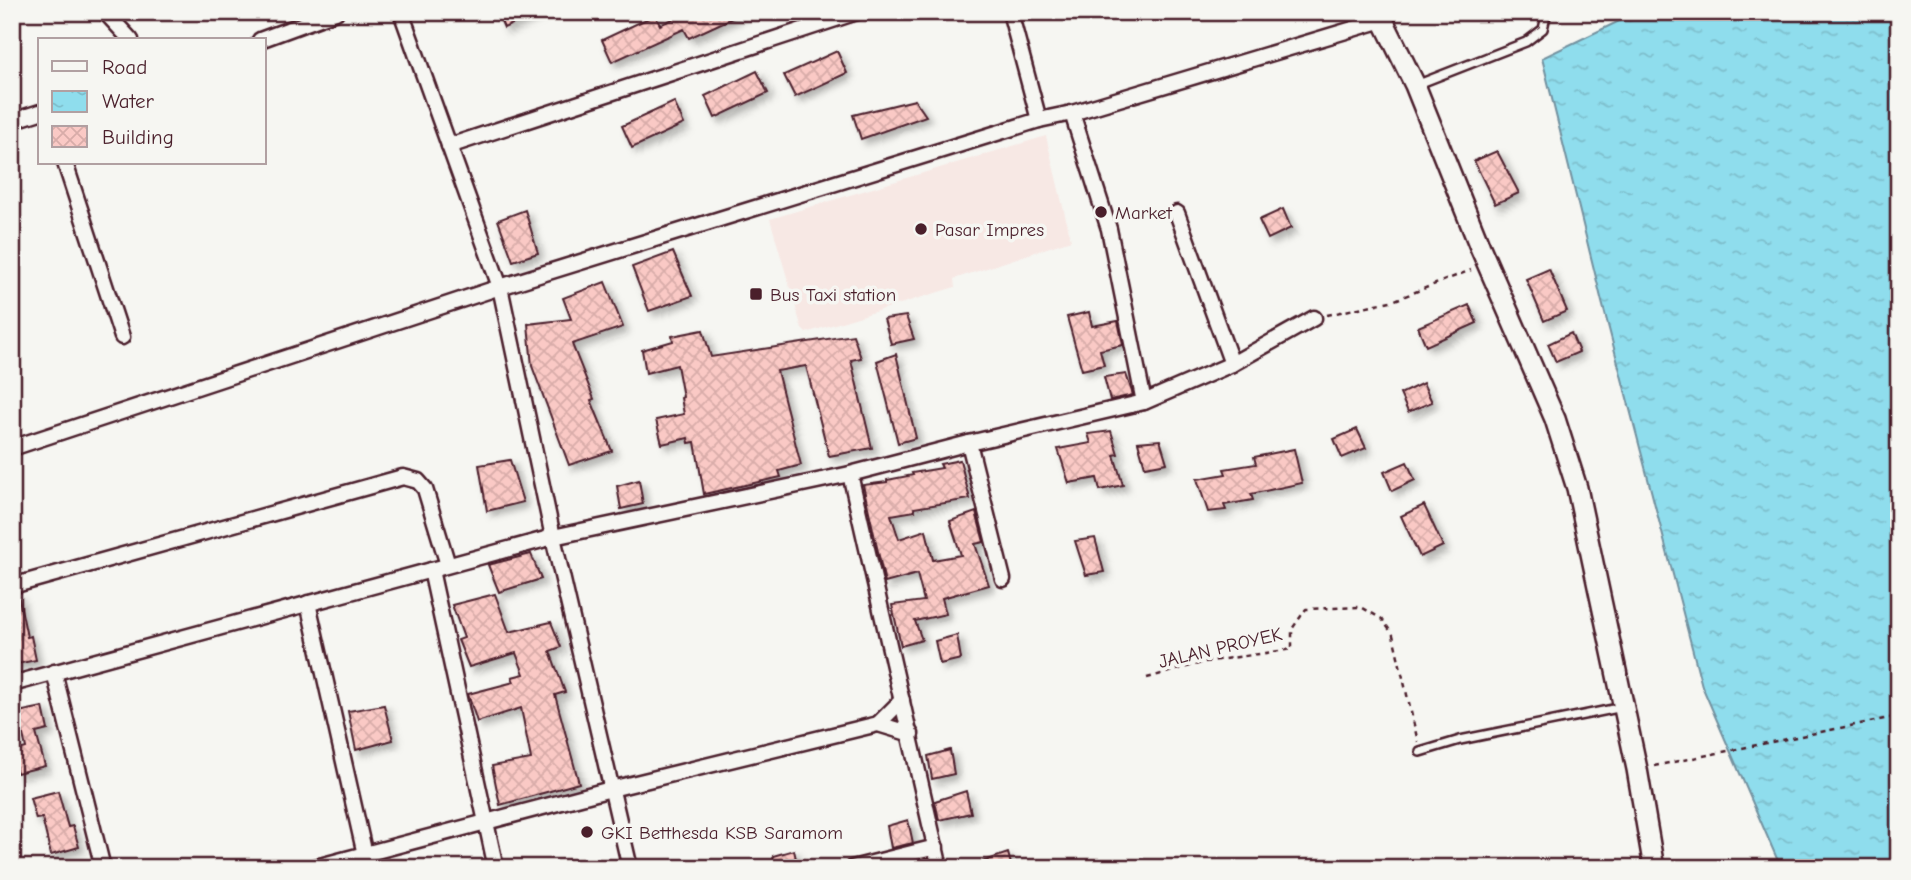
<svg xmlns="http://www.w3.org/2000/svg" width="1911" height="880" viewBox="0 0 1911 880" font-family="'Comic Neue',sans-serif">
  <defs>
    <pattern id="water-ripples" width="26" height="14" patternUnits="userSpaceOnUse" patternTransform="scale(1.75)"><rect width="26" height="14" fill="#8fdded"/><path d="M2 4q2-2 4 0t4 0M15 11q2-2 4 0t4 0" fill="none" stroke="#7dbdcb"/></pattern>
    <pattern id="building-cross-hatch" width="8" height="8" patternUnits="userSpaceOnUse" patternTransform="scale(1.75)"><rect width="8" height="8" fill="#fac9c5"/><path d="M0 0l8 8M0 8l8-8" fill="none" stroke="#d8aca9"/></pattern>
    <filter id="shadow"><feDropShadow dx="5" dy="5" stdDeviation="3.5" flood-color="#0004"/></filter>
  </defs>
  <rect width="100%" height="100%" fill="#f6f6f2"/>
  <filter id="ink" filterUnits="userSpaceOnUse"><feTurbulence type="fractalNoise" baseFrequency=".0143" numOctaves="2"/><feDisplacementMap in="SourceGraphic" scale="14" xChannelSelector="R" yChannelSelector="G"/><feConvolveMatrix kernelMatrix="1 2 1 2 8 2 1 2 1" color-interpolation-filters="sRGB"/></filter>
  <g filter="url(#ink)">
    <!-- built -->
    <polygon fill="#f7e8e4" points="1046,136 1071,240 954,279 955,287 806,333 802,329 770,219"/>
    <!-- water -->
    <polygon fill="url(#water-ripples)" stroke="#73919f" stroke-width="2" points="1638,12 1899,12 1899,868 1781,868 1702,686 1602,302 1542,58"/>
    <!-- building -->
    <g fill="url(#building-cross-hatch)" stroke="#4a1f2b" stroke-width="2" filter="url(#shadow)">
      <polygon points="497,12 539,12 504,28"/>
      <polygon points="688,12 745,12 689,38 684,29 612,62 602,40 655,15 660,25"/>
      <polygon points="837,51 847,73 795,97 784,75"/>
      <polygon points="757,71 768,93 715,118 705,96"/>
      <polygon points="915,100 926,116 861,139 853,115"/>
      <polygon points="674,102 684,124 632,148 622,126"/>
      <polygon points="1497,151 1519,193 1495,204 1474,161"/>
      <polygon points="1283,209 1291,228 1268,239 1259,220"/>
      <polygon points="525,210 538,253 513,261 498,220"/>
      <polygon points="673,252 692,296 649,311 632,267"/>
      <polygon points="1549,269 1567,311 1544,321 1526,279"/>
      <polygon points="605,282 623,327 572,344 594,399 591,400 612,451 569,465 532,366 528,324 571,319 563,298"/>
      <polygon points="1469,305 1477,323 1426,346 1418,327"/>
      <polygon points="1089,312 1092,326 1118,321 1123,345 1100,350 1104,365 1082,370 1067,317"/>
      <polygon points="906,316 914,339 891,344 884,319"/>
      <polygon points="703,330 711,357 853,335 861,358 851,360 872,448 829,456 806,366 777,371 801,465 779,471 781,477 704,494 695,442 689,443 688,438 662,444 656,420 684,414 681,398 683,397 677,365 646,373 642,350 673,341 672,336"/>
      <polygon points="1571,333 1579,352 1556,362 1548,344"/>
      <polygon points="896,354 916,438 898,443 877,361"/>
      <polygon points="1126,374 1133,395 1110,400 1104,377"/>
      <polygon points="1423,383 1432,402 1408,412 1400,394"/>
      <polygon points="1357,429 1366,448 1342,458 1334,439"/>
      <polygon points="1111,431 1118,454 1114,455 1123,485 1100,490 1097,478 1069,483 1058,449 1091,443 1088,434"/>
      <polygon points="1160,440 1167,463 1145,467 1138,442"/>
      <polygon points="1294,449 1302,483 1251,494 1253,500 1224,505 1226,510 1208,512 1197,479 1226,474 1224,469 1256,464 1254,457"/>
      <polygon points="510,460 523,502 487,511 479,465"/>
      <polygon points="960,460 970,499 914,508 915,511 891,515 899,539 926,530 933,560 961,555 950,521 976,512 984,542 975,544 989,585 942,598 946,614 915,621 922,640 901,646 892,605 924,601 917,574 885,583 863,485 887,482 887,480 913,475 912,473 942,468 940,464"/>
      <polygon points="1407,462 1415,480 1392,491 1384,472"/>
      <polygon points="639,480 643,504 621,509 617,486"/>
      <polygon points="1424,505 1443,546 1420,557 1401,516"/>
      <polygon points="1095,538 1104,572 1086,575 1075,541"/>
      <polygon points="531,554 541,579 499,592 488,565"/>
      <polygon points="18,594 27,637 31,636 36,660 12,665 12,595"/>
      <polygon points="495,594 509,632 551,622 561,647 550,651 565,692 555,695 579,783 500,805 492,766 531,759 521,708 477,722 468,694 514,682 512,677 524,674 516,653 469,667 458,640 464,638 452,605"/>
      <polygon points="957,635 961,659 940,664 935,641"/>
      <polygon points="384,705 393,740 356,750 348,711"/>
      <polygon points="43,707 48,730 36,733 45,766 17,773 12,752 26,748 18,712"/>
      <polygon points="950,750 954,774 932,779 928,756"/>
      <polygon points="58,791 68,827 73,826 79,847 51,855 42,818 36,819 30,798"/>
      <polygon points="966,791 971,813 939,820 935,801"/>
      <polygon points="908,820 913,843 891,848 887,826"/>
      <polygon points="794,850 798,868 775,868 773,856"/>
      <polygon points="1008,853 1012,868 970,868 970,866"/>
    </g>
    <g fill="none" stroke-linecap="round" stroke-linejoin="round">
      <defs>
        <g id="lane">
          <polyline points="1416,85 1526,42 1543,29 1547,12"/>
          <polyline points="1420,752 1460,740 1623,707"/>
        </g>
        <g id="street">
          <polyline points="105,12 131,40"/>
          <polyline points="401,12 500,287 553,537 630,868"/>
          <polyline points="1010,12 1039,120"/>
          <polyline points="260,40 336,12"/>
          <polyline points="1072,113 1109,229 1144,402"/>
          <polyline points="12,121 40,112"/>
          <polyline points="449,146 857,12"/>
          <polyline points="65,163 122,337"/>
          <polyline points="1177,213 1232,364"/>
          <polyline points="969,443 1003,579"/>
          <polyline points="12,448 500,287 1039,120 1072,113 1383,20"/>
          <polyline points="850,474 940,868"/>
          <polyline points="431,570 496,868"/>
          <polyline points="12,586 403,477 418,481 425,489 448,565"/>
          <polyline points="308,603 368,868"/>
          <polyline points="54,672 103,868"/>
          <polyline points="12,684 553,537 850,474 969,443 1144,402 1232,364 1314,318"/>
          <polyline points="878,724 902,700"/>
          <polyline points="312,868 611,789 878,724 911,734"/>
          <polyline points="852,868 936,847"/>
        </g>
        <polyline id="secondary" points="1379,12 1415,85 1480,247 1555,419 1577,488 1637,769 1654,868"/>
      </defs>
      <!-- lane casing -->
      <use href="#lane" stroke="#4a1f2b" stroke-width="12"/>
      <!-- street casing -->
      <use href="#street" stroke="#4a1f2b" stroke-width="19"/>
      <!-- secondary casing -->
      <use href="#secondary" stroke="#4a1f2b" stroke-width="24"/>
      <!-- path -->
      <g stroke="#4a1f2b" stroke-width="2.5" stroke-dasharray="5 5" stroke-linecap="butt">
        <polyline points="1327,315 1395,300 1471,270"/>
        <polyline points="1147,678 1205,662 1292,649 1292,629 1306,609 1361,607 1382,619 1393,635 1418,742"/>
        <polyline points="1654,766 1899,716"/>
      </g>
      <!-- lane -->
      <use href="#lane" stroke="#f6f6f2" stroke-width="7"/>
      <!-- street -->
      <use href="#street" stroke="#f6f6f2" stroke-width="14"/>
      <!-- secondary -->
      <use href="#secondary" stroke="#f6f6f2" stroke-width="19"/>
    </g>
  </g>
  <!-- markers -->
  <g fill="#4a1f2b" stroke="#f6f6f2" stroke-width="2.5">
    <circle cx="1101" cy="212" r="7"/>
    <circle cx="921" cy="229" r="7"/>
    <rect x="749" y="287" width="14" height="14" rx="3.5"/>
    <circle cx="587" cy="832" r="7"/>
  </g>
  <g text-anchor="middle" stroke-width="7" stroke-linejoin="round" paint-order="stroke">
    <!-- poi labels -->
    <g font-size="19" fill="#4a1f2b" stroke="#f6f6f2" text-anchor="start">
      <text x="1115" y="219">Market</text>
      <text x="935" y="236">Pasar Impres</text>
      <text x="770" y="301">Bus Taxi station</text>
      <text x="601" y="839">GKI Betthesda KSB Saramom</text>
    </g>
    <!-- street labels -->
    <g font-size="19" fill="#4a1f2b" stroke="#f6f6f2">
      <text transform="translate(1220 647) rotate(-13)" y="7">JALAN PROYEK</text>
    </g>
  </g>
  <!-- margin -->
  <rect width="1911" height="880" fill="none" stroke="#f6f6f2" stroke-width="42"/>
  <rect x="21" y="21" width="1869" height="838" fill="none" stroke="#4a1f2b" stroke-width="2.5" filter="url(#ink)"/>
  <!-- legend -->
  <rect x="38" y="38" width="228" height="126" fill="#f6f6f2" stroke="#b1a0a2" stroke-width="2"/>
  <rect x="52" y="61" width="35" height="10" fill="#f6f6f2" stroke="#b1a0a2" stroke-width="2"/>
  <text x="102" y="74" font-size="21" fill="#4a1f2b">Road</text>
  <rect x="52" y="91" width="35" height="21" fill="url(#water-ripples)" stroke="#b1a0a2" stroke-width="2"/>
  <text x="102" y="108" font-size="21" fill="#4a1f2b">Water</text>
  <rect x="52" y="126" width="35" height="21" fill="url(#building-cross-hatch)" stroke="#b1a0a2" stroke-width="2"/>
  <text x="102" y="144" font-size="21" fill="#4a1f2b">Building</text>
</svg>
